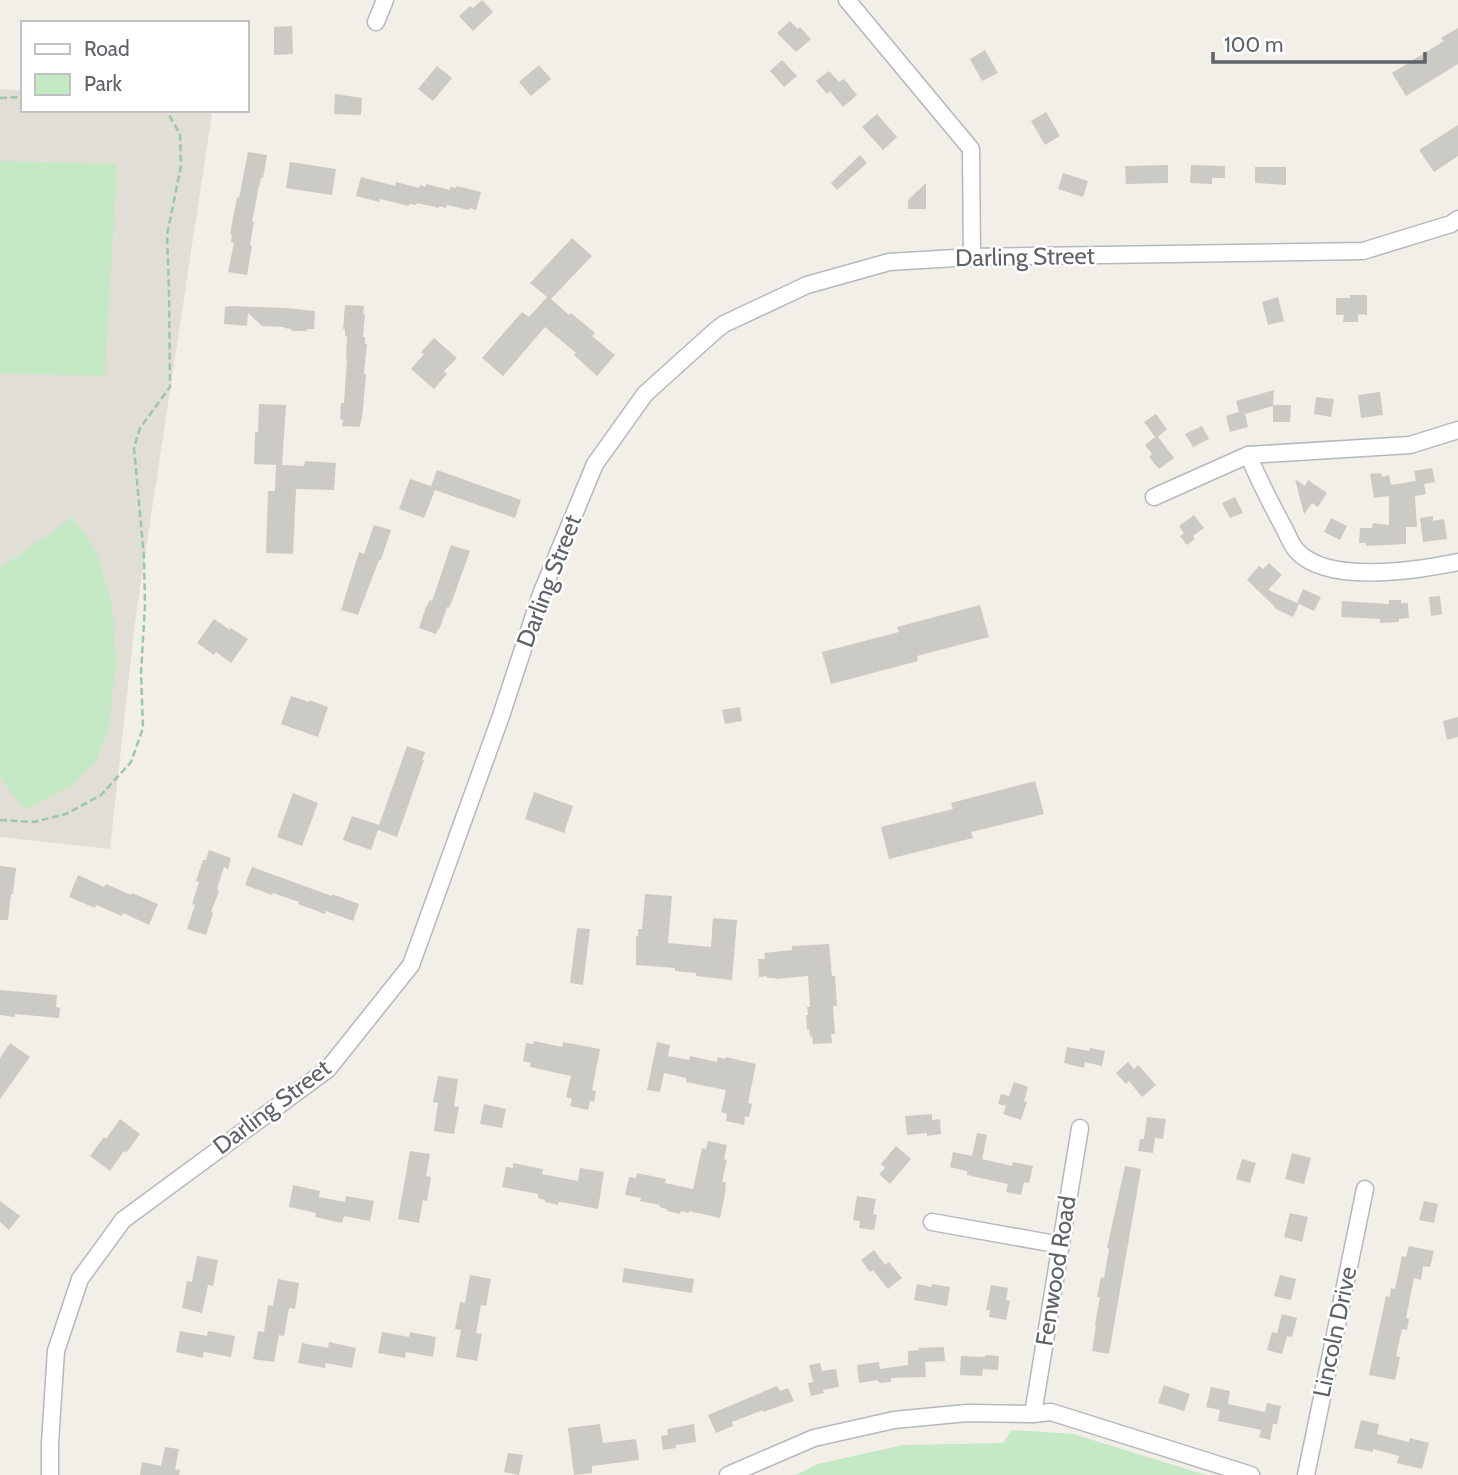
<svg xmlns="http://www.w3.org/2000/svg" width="1458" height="1475" font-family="Cabin,sans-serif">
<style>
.education{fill:#e1ded6}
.green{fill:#c5e8c5}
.building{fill:#cccac5}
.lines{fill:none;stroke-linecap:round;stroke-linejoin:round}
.minor-casing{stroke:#b5b8bc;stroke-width:19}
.path{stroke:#9cc7a9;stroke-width:2.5;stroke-dasharray:7 3.5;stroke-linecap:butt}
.minor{stroke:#fff;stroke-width:16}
.labels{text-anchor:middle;stroke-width:5;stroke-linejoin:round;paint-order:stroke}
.street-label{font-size:24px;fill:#5f6368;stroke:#fff}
</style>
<rect width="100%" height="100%" fill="#f1efe8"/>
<polygon class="education" points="0,89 23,91 23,110 191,110 212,113 135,622 110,849 0,837"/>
<g class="green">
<polygon points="0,161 117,164 105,376 0,373"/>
<polygon points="73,517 96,551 112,603 116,661 109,727 97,760 72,785 25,810 0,778 0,568"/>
<polygon points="1012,1430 1073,1434 1206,1475 796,1475 818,1464 903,1445 1003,1443"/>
</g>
<g class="building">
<polygon points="482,0 493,12 473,31 459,16 470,6 473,8"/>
<polygon points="790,21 798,29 800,27 811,39 796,52 777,33"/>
<polygon points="292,26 293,54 274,55 274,27"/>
<polygon points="1458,28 1458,64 1406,96 1392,73 1444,41 1441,38"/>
<polygon points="985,50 998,73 982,81 970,59"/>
<polygon points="782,60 797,76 784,87 770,71"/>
<polygon points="539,65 551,79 531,96 519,82"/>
<polygon points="437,66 452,78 433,101 418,89"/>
<polygon points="829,71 839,82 844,79 857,95 843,107 830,91 827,94 816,81"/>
<polygon points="335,94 362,98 361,115 334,114"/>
<polygon points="1046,112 1060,136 1045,145 1031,121"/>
<polygon points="877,114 897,137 883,150 862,127"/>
<polygon points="1458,125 1458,156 1434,172 1419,150"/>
<polygon points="248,152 267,155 263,178 261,178 260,185 259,185 252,222 254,222 250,244 252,246 247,275 228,272 234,243 231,242 232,235 230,234 237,197 239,198"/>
<polygon points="860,155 867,163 837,190 831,183"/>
<polygon points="290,162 336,169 332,195 286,188"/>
<polygon points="1168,165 1168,183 1126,184 1125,166"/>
<polygon points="1191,165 1225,166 1225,178 1212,178 1212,184 1190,183"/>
<polygon points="1255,167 1286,167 1286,185 1255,183"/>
<polygon points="1063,173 1088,181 1083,197 1058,189"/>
<polygon points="361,177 395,186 396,182 419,188 420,185 426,187 426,184 450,190 450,187 456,188 457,186 481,192 476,210 470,208 469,210 447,205 446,208 439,206 439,208 417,203 416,205 409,204 409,206 380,199 379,202 356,196"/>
<polygon points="926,183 926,209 908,209 908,200"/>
<polygon points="572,238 592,256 551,299 569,315 571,313 595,333 592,336 615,355 597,376 574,355 576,353 545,327 503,376 482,358 522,312 529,317 547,297 530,283"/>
<polygon points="1350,295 1367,295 1367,315 1358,314 1358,322 1343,322 1344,315 1336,315 1336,298 1350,298"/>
<polygon points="1278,297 1284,321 1268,325 1262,302"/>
<polygon points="345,305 364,306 363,314 365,314 363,337 365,337 365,344 367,344 364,374 366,375 362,419 361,420 360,427 342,426 343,420 340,419 341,403 344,403 347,360 346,358 347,336 345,336 345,329 343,329"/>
<polygon points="231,306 286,308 315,311 314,329 307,329 307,331 292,331 291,329 284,328 284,327 262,326 248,313 247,326 224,324 225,307"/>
<polygon points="434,338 457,358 444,371 447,374 434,389 411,369 424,354 421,352"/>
<polygon points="1274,390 1273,406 1245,414 1248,427 1230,432 1226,416 1239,412 1236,401"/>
<polygon points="1380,392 1383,415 1361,418 1358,395"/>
<polygon points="1316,397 1334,399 1331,417 1314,414"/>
<polygon points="259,404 286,405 282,465 304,466 305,461 336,463 334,490 296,489 293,554 266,553 268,491 275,491 276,465 254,464 255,432 258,432"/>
<polygon points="1273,405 1291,405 1290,422 1273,422"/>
<polygon points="1156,414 1167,429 1158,437 1174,458 1159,469 1149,457 1152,454 1145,445 1155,437 1144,422"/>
<polygon points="1202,426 1209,439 1193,447 1185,434"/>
<polygon points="1432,468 1435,482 1424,484 1426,494 1415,496 1417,527 1406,527 1406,544 1366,546 1366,543 1359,543 1360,528 1372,528 1373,523 1389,525 1389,496 1374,498 1370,474 1381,473 1382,477 1389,475 1391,485 1416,481 1414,471"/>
<polygon points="437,470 521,500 515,518 435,490 424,518 399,509 410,479 431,486"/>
<polygon points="1295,479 1305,486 1308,480 1327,493 1318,507 1312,503 1304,514"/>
<polygon points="1235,497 1243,513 1230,518 1222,503"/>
<polygon points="1194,515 1204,528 1193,536 1195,539 1187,545 1180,536 1184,533 1179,526"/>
<polygon points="1433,516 1433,521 1444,519 1447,539 1423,542 1420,518"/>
<polygon points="1331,518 1347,526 1340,540 1324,532"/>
<polygon points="374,525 391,530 381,560 379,560 358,615 341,610 359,552 364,554"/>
<polygon points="451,545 470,551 452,601 449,608 447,607 440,628 438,629 436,634 419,628 426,607 430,600 432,601"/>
<polygon points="1269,563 1282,575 1268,590 1297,603 1303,589 1321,597 1314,611 1299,604 1293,617 1274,608 1275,607 1247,580 1259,566 1263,569"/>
<polygon points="1440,596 1442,614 1431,616 1429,597"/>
<polygon points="1389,600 1401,600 1401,603 1408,603 1409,618 1399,619 1399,622 1380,623 1380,619 1341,617 1342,601 1389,604"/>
<polygon points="980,605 989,637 917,656 918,661 831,684 822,652 899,632 897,627"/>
<polygon points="214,619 230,630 231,628 248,639 231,663 216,652 214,655 197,643"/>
<polygon points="291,696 309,702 309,700 328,707 318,737 281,724"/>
<polygon points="740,707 742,721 725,724 722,710"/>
<polygon points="1458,717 1458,737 1447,740 1443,721"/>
<polygon points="407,746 425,752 422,760 424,760 397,837 378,830 371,850 343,840 352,816 379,825"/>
<polygon points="1035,781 1044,814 971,832 973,838 889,859 881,827 953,809 951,803"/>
<polygon points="534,792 573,806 564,833 525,819"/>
<polygon points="293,793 318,803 302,846 277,837"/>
<polygon points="209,850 231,858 228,869 224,867 217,889 219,891 211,912 213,913 206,935 187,929 195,905 192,904 199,882 196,881 203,860 206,860"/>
<polygon points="0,866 16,868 13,894 11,894 8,920 0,920"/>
<polygon points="252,867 332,896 332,894 359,904 353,921 326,911 325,914 298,904 299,902 273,893 272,895 245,885"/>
<polygon points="78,875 104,887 106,884 131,895 132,893 158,904 149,925 123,913 122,916 96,905 95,908 69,897"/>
<polygon points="645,894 672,896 668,943 711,947 713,918 737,920 732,980 696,976 696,973 675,971 675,968 636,965 636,936 638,936 638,929 642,929"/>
<polygon points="577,928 590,929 583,985 570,983"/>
<polygon points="829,944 832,976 835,976 837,1006 833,1006 835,1034 831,1034 832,1043 813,1044 812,1036 810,1037 809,1029 807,1030 806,1015 808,1015 807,1007 810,1007 808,976 775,979 775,978 767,978 767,976 759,977 758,959 765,959 764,953 792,950 792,946"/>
<polygon points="0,990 57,995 56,1007 60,1008 59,1018 15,1014 15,1017 0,1015"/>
<polygon points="534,1041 562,1047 563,1042 600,1049 592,1090 596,1091 594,1102 590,1101 588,1110 570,1106 572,1099 566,1097 571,1076 530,1067 531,1063 523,1061 526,1043 533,1044"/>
<polygon points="657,1042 670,1045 668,1056 689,1060 690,1056 717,1062 718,1057 725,1059 726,1057 756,1064 748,1103 752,1104 749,1117 745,1116 744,1125 726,1121 727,1114 721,1112 726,1090 686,1082 686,1078 664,1073 660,1092 647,1090"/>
<polygon points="10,1043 30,1057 0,1099 0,1058"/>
<polygon points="1067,1047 1089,1051 1090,1048 1105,1051 1102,1066 1085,1062 1084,1068 1064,1063"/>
<polygon points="1128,1062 1134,1069 1138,1065 1156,1085 1142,1097 1129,1081 1126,1084 1116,1073"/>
<polygon points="438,1076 458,1079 454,1106 459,1107 454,1134 434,1131 438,1103 433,1102"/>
<polygon points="1014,1082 1028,1087 1024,1101 1027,1102 1021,1120 1003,1114 1006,1106 998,1104 1001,1094 1009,1096"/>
<polygon points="484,1104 506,1109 502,1128 480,1124"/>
<polygon points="932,1114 932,1120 940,1119 941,1134 927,1136 927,1133 907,1135 905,1116"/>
<polygon points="1147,1117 1166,1119 1163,1139 1155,1138 1153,1153 1138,1151 1140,1139 1144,1139"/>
<polygon points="120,1119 140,1134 126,1153 124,1151 110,1171 90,1156 104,1137 106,1139"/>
<polygon points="977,1133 987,1135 982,1159 1012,1166 1013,1162 1033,1166 1029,1183 1024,1182 1021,1195 1006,1192 1008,1184 967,1175 967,1171 950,1167 953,1152 972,1156"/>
<polygon points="708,1141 727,1145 724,1159 727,1160 722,1182 726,1182 725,1189 726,1189 720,1218 689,1211 689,1213 681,1211 680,1214 667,1211 667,1209 659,1207 660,1205 640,1201 641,1198 625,1195 629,1177 636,1178 637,1173 666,1179 665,1183 693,1189 702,1148 706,1149"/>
<polygon points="896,1146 911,1159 890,1184 879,1174 885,1168 881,1164"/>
<polygon points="410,1151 430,1154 426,1176 431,1177 427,1201 423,1200 419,1223 398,1219"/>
<polygon points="1292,1153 1311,1158 1304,1184 1285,1179"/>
<polygon points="1242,1159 1256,1163 1250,1183 1236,1179"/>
<polygon points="513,1163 543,1169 542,1174 578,1181 580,1168 604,1172 598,1209 567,1203 558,1202 558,1205 545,1202 545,1200 538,1198 538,1194 502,1187 506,1167 513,1168"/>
<polygon points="1125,1166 1141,1169 1109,1354 1092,1351 1096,1325 1095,1325 1100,1297 1097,1297 1101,1277 1104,1278 1109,1249 1107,1248"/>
<polygon points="293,1185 320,1191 319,1197 345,1202 346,1196 374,1201 370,1221 344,1216 342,1223 315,1217 316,1213 289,1207"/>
<polygon points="857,1196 876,1199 873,1214 877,1215 874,1230 859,1228 860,1221 853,1220"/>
<polygon points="0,1201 20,1216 9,1230 0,1222"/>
<polygon points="1424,1201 1438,1204 1434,1223 1419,1220"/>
<polygon points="1290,1213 1308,1217 1302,1242 1284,1237"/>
<polygon points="1409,1246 1434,1251 1430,1267 1423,1266 1421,1280 1414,1278 1406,1318 1409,1319 1407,1330 1402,1329 1396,1356 1400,1357 1395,1380 1369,1375 1386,1296 1390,1297 1391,1288 1395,1289 1402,1256 1406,1257"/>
<polygon points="874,1250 885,1265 889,1262 902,1278 888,1289 873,1270 870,1272 861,1260"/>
<polygon points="197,1256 218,1260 213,1286 208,1285 202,1313 182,1308 187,1281 192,1282"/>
<polygon points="624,1268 694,1279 692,1293 622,1282"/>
<polygon points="470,1275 491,1279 486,1306 481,1305 476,1333 482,1334 477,1361 456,1357 461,1330 455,1329 460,1302 465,1303"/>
<polygon points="1280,1275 1296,1279 1291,1300 1274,1296"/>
<polygon points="278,1279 299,1283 295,1309 289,1308 284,1336 279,1335 274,1362 253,1359 258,1331 264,1332 268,1305 273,1306"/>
<polygon points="917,1284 931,1287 932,1284 950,1287 947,1306 914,1300"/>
<polygon points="991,1285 1008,1288 1006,1300 1010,1301 1006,1320 989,1317 990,1310 986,1310"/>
<polygon points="1282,1314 1297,1318 1292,1337 1287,1336 1282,1354 1267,1350 1272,1332 1277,1333"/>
<polygon points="180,1331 207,1336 208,1331 235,1336 231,1357 204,1352 203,1358 176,1352"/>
<polygon points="382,1332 409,1337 410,1332 436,1337 433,1357 406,1352 405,1358 378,1353"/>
<polygon points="329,1342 356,1348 352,1368 326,1363 325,1368 298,1363 302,1343 328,1348"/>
<polygon points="944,1347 945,1361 925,1362 926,1377 891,1378 891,1382 880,1383 877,1380 859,1383 857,1365 879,1362 880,1369 908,1365 908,1351 919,1350 919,1348"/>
<polygon points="986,1355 999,1356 998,1370 983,1369 982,1376 960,1375 961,1356 984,1357"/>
<polygon points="820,1363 822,1371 836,1369 839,1387 823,1390 824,1393 811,1396 808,1383 813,1382 809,1365"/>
<polygon points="1164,1385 1190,1394 1184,1411 1158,1403"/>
<polygon points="777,1386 780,1391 788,1388 794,1401 763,1412 763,1410 732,1422 733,1426 716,1433 708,1415"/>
<polygon points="1211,1387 1230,1391 1228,1404 1265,1412 1267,1403 1281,1406 1277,1424 1273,1424 1270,1440 1259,1437 1261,1430 1218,1421 1220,1410 1206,1407"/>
<polygon points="1361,1420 1379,1424 1377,1434 1409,1442 1410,1438 1429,1443 1422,1469 1397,1463 1399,1456 1373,1449 1373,1452 1354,1448"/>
<polygon points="600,1424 603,1443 636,1439 639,1460 592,1466 592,1473 574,1475 568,1428"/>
<polygon points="694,1424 696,1442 676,1445 676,1448 663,1450 661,1436 668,1435 667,1429"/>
<polygon points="165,1447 179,1449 175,1469 180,1470 179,1475 140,1475 142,1462 161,1466"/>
<polygon points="508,1453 523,1455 519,1475 504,1472"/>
</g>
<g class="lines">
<defs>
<g id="minor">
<polyline points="847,0 971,149 972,257"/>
<polyline points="376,22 385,0"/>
<path d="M 1248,455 C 1259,480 1271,504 1284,528 C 1288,535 1291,545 1297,551 C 1328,585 1418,570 1458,562"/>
<polyline points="1154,497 1248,455 1410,445 1458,430"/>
<polyline points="932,1222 1061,1245"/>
<polyline points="1033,1414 1080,1128"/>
<polyline points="50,1475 50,1443 56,1351 80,1279 123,1220 328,1069 411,965 501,716 541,594 595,464 645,394 716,330 724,324 807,285 889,262 972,257 1363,251 1451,224 1458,219"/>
<polyline points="728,1475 814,1438 894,1420 967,1413 1033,1414 1051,1412 1251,1475"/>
<polyline points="1306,1475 1365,1189"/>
</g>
</defs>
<use href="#minor" class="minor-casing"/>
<g class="path">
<polyline points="0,98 23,97"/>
<polyline points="0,820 34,822 66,814 101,795 131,762 143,728 141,673 145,606 144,558 134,448 140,428 170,387 169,289 167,235 181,166 180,134 166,110"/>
</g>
<use href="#minor" class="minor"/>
</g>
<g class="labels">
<g class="street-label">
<text transform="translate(1025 257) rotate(-1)" y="8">Darling Street</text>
<text transform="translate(549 581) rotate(-69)" y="8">Darling Street</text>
<text transform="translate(272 1107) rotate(-37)" y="8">Darling Street</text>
<text transform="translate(1056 1271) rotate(-81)" y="8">Fenwood Road</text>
<text transform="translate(1335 1332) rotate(-78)" y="8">Lincoln Drive</text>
</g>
</g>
<rect x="21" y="21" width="228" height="91" fill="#ffffff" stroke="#bfc1c3" stroke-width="2"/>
<rect x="35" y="44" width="35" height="10" fill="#ffffff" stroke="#bfc1c3" stroke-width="2"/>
<text x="84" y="56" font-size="21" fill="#5f6368">Road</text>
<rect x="35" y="74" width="35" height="21" fill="#c5e8c5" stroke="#bfc1c3" stroke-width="2"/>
<text x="84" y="91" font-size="21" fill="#5f6368">Park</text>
<path d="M1213 52v10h212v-10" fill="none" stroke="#5f6368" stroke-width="3.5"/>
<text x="1224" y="52" font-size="21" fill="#5f6368" stroke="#ffffff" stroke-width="5" paint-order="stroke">100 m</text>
</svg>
